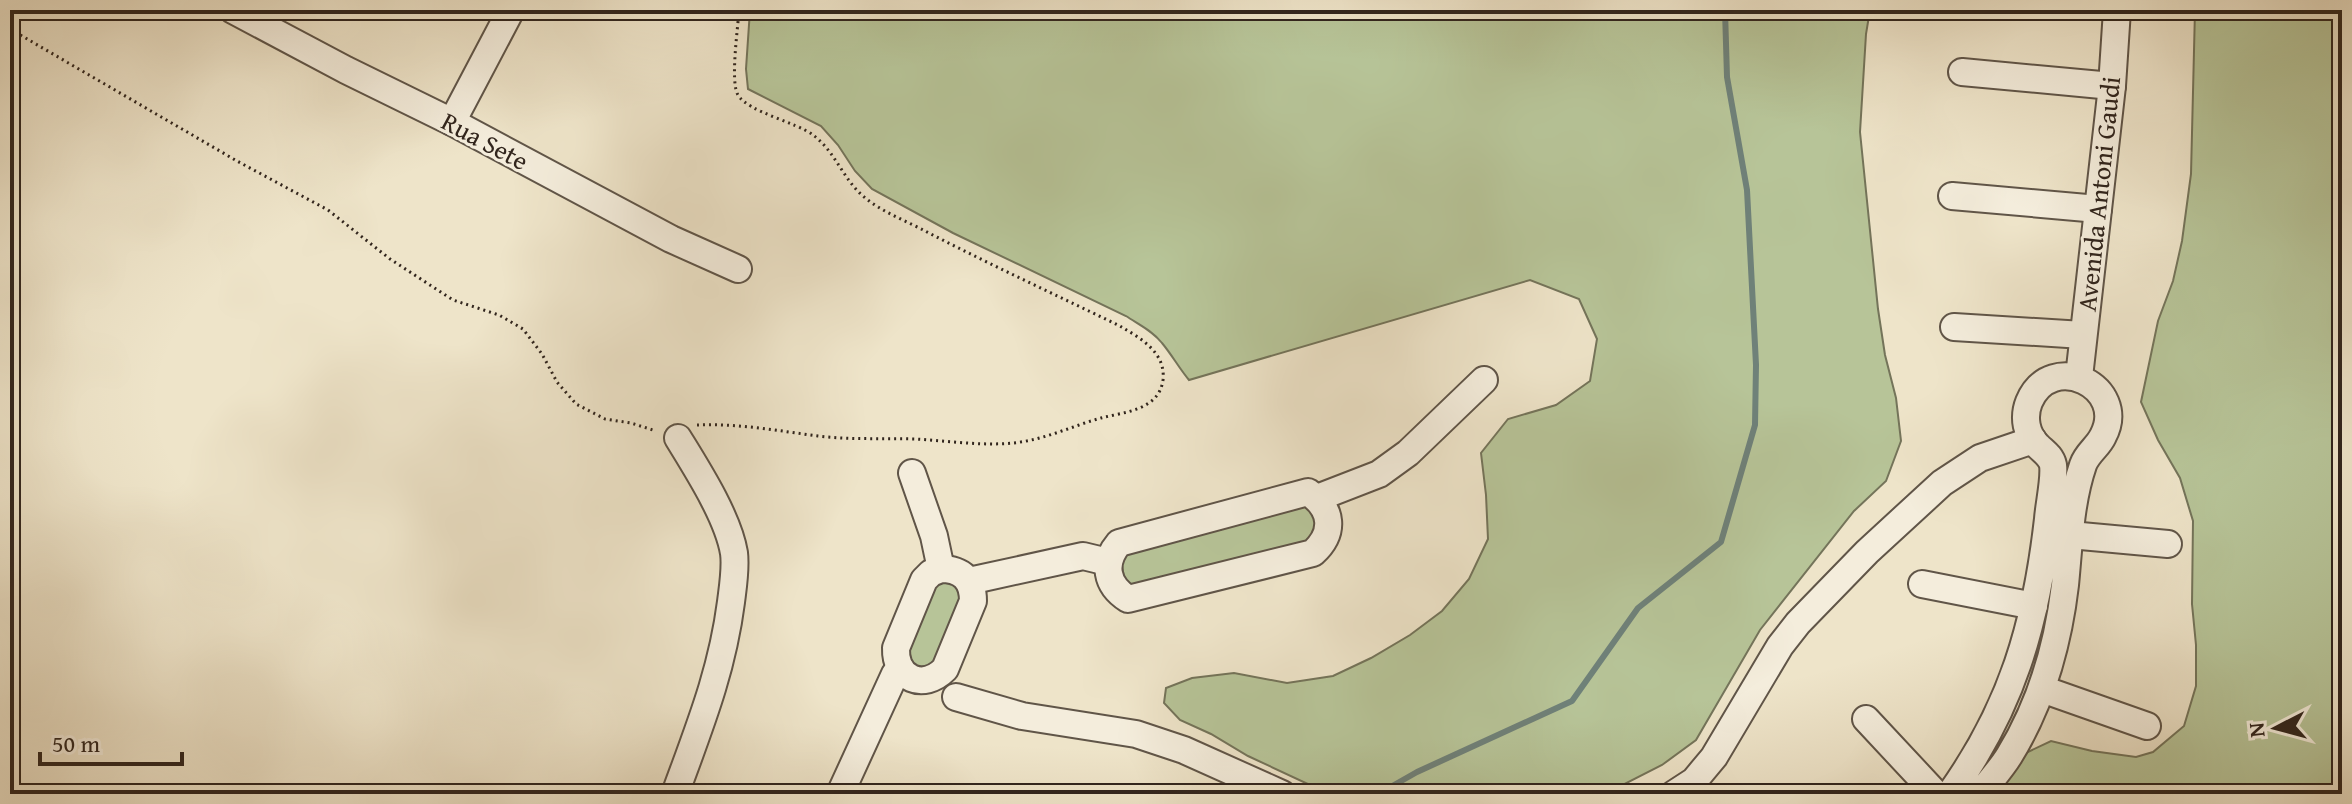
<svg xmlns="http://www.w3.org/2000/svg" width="2352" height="804" font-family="'Gentium Book Plus',serif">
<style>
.green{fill:#b7c498;stroke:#74745a;stroke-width:2}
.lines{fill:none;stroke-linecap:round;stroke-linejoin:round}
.stream{stroke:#6f8179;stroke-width:6}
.minor-casing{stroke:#605548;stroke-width:30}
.path{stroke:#31251d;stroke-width:3;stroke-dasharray:2 4;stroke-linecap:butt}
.minor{stroke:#f4eddc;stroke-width:26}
.labels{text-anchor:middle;stroke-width:6;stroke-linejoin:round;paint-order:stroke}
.street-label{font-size:26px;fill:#31251d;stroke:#f4eddc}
</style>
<rect width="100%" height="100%" fill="#eee4c9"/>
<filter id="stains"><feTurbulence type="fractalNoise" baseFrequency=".0025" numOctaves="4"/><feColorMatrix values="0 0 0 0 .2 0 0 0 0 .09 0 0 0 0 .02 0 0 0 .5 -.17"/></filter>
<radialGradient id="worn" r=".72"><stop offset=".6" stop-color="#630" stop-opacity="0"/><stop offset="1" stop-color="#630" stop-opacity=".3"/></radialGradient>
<g class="green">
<path d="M 750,10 L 1870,10 L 1866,34 L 1860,132 L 1878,309 L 1885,355 L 1896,398 L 1901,441 L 1886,481 L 1854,511 L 1760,630 L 1696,740 L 1662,765 L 1605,794 L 1334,794 L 1325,792 L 1248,756 L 1211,734 L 1180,720 L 1164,703 L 1166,688 L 1192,678 L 1234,673 L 1287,683 L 1333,676 L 1371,658 L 1410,635 L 1442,611 L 1469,579 L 1488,539 L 1486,495 L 1481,453 L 1508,419 L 1556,405 L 1590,381 L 1597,339 L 1579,299 L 1530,280 L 1189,380 C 1179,368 1172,355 1162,343 C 1153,331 1138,324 1126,316 L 953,233 L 872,189 L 855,171 L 838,145 L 821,126 L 748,89 L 746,69 Z"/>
<polygon points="2195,10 2342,10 2342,794 1995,794 2013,759 2051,741 2092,751 2136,757 2153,752 2184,726 2196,686 2196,645 2192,604 2193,521 2180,478 2158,440 2141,402 2158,321 2173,281 2182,241 2191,174"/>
<polygon points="1311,503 1319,536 1316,540 1131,587 1125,584 1120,553"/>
<polygon points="943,580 959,587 962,599 936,663 919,669 910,662 907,650 933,586"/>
<polygon points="1105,785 1140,787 1158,794 1090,794"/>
</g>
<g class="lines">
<polyline class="stream" points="1380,793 1417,772 1572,701 1638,608 1721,542 1755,425 1756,365 1747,190 1727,77 1725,10"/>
<defs>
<g id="minor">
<polyline points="233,10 346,70 452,122 671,239 738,269"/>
<polyline points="1962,72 2112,86"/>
<polyline points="452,122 511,10"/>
<polyline points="1952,196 2098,209"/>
<polyline points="1954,327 2083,335"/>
<polyline points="2079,377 2112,86 2117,10"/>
<polyline points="912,473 934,536 941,569"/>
<path d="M 1308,492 C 1333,509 1335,533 1313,553 L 1128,599 C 1106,585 1102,563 1119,543 Z"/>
<polyline points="1317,498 1379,474 1408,453 1484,380"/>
<polyline points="2070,535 2168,544"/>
<path d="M 941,569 C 962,569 973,580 973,601 L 945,669 C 923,691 895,679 896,648 L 924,580 L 931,573 Z"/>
<polyline points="969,581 1083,556 1108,562"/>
<polyline points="1922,584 2034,606"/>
<polyline points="2042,689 2147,726"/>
<polyline points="956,697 1022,716 1136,734 1184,750 1282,794"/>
<polyline points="1866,719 1936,794"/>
<path d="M 675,794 C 699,728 722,672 731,602 C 733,586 736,568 734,553 C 728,517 697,469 678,438"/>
<polyline points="840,794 895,674 900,668"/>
<polyline points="1674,794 1694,781 1714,757 1780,646 1798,623 1867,552 1942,483 1980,458 2033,440"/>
<path d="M 1950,794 C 2012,707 2036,625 2048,519 C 2049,504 2055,479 2053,465 C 2051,456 2044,452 2038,446 C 2026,435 2023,417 2029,402 C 2051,349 2129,387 2103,436 C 2098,447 2087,453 2083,465 C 2070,503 2069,545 2065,585 C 2058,645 2041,704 2009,756 C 2001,769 1989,782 1980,794"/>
</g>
</defs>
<use href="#minor" class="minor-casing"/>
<g class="path">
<polyline points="10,29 237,161 328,210 390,259 453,300 499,315 523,329 542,354 557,382 576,404 605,419 631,423 656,431"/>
<path d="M 697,425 C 737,423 779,431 818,436 C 851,440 883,438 916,439 C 948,441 981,446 1013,443 C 1044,440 1072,426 1101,418 C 1125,412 1159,410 1163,380 C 1166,352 1140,338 1120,326 C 1056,295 991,265 927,232 C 907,221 881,212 863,196 C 843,179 835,151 813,135 C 796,122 748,112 738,95 C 730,82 738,28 739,10"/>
</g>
<use href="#minor" class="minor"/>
</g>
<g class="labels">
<g class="street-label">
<text transform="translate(485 141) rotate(28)" y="9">Rua Sete</text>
<text transform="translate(2099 194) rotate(-84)" y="9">Avenida Antoni Gaudi</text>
</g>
</g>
<rect width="2352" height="804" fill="none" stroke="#eee4c9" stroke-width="40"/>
<rect x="12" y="12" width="2328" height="780" fill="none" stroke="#31251d" stroke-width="4"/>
<rect x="20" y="20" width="2312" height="764" fill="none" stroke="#31251d" stroke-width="2"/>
<g transform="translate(2276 728) rotate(264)" stroke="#f4eddc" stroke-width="6" paint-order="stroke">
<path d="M0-6L14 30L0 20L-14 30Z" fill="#31251d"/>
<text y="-12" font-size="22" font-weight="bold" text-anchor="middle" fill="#31251d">N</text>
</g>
<path d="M40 752v12h142v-12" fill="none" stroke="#31251d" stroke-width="4"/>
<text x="52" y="752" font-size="24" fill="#31251d" stroke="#f4eddc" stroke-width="6" paint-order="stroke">50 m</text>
<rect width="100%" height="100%" filter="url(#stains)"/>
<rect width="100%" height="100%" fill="url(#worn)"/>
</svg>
